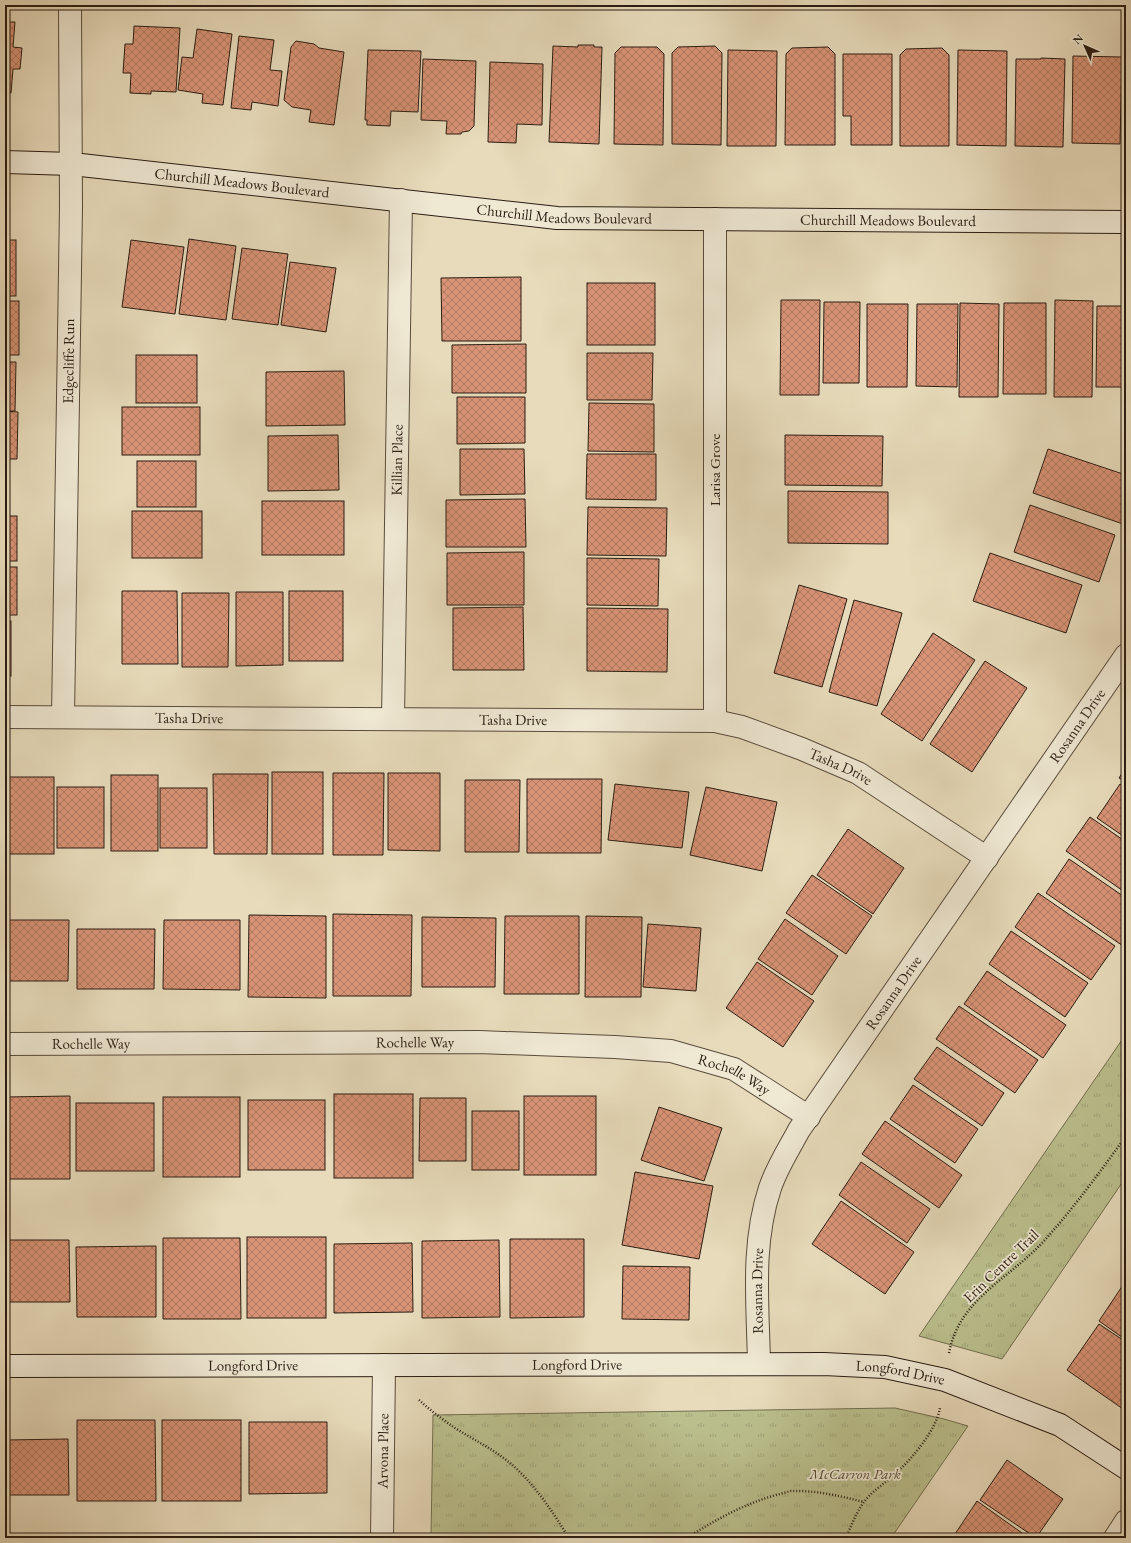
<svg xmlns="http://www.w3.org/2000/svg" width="1131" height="1543" font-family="'EB Garamond',serif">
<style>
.park{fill:url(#park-tufts);stroke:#726e50}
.building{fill:url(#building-cross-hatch);stroke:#2a1d12}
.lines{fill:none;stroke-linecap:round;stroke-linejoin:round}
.street-casing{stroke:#594c3c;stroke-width:24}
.secondary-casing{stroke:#2a1d12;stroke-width:24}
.path{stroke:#2a1d12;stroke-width:2.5;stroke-dasharray:1 2;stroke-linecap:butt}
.street{stroke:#efe8d3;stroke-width:22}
.secondary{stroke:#efe8d3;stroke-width:22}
.labels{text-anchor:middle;stroke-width:3.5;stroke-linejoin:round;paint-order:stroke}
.street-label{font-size:15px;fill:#2a1d12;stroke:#efe8d3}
.park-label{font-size:15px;font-style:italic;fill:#554e37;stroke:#efe8d3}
</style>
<defs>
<pattern id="park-tufts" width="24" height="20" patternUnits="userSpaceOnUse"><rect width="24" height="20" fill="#babf8d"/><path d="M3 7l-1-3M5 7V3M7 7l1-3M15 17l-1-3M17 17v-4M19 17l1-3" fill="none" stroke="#a0a479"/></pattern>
<pattern id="building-cross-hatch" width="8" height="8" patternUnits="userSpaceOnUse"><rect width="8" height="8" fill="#d99477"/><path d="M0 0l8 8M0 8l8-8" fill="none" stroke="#b07860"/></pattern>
</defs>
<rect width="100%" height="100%" fill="#e7dbbb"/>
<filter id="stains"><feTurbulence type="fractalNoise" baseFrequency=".005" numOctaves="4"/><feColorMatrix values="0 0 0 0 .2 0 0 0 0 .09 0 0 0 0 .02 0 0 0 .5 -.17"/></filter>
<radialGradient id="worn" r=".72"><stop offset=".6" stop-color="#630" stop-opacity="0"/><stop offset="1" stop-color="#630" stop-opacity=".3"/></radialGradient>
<g class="park">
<polygon points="1126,1034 1126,1177 1002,1359 919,1336"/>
<polygon points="895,1408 944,1419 968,1426 891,1538 431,1538 433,1415"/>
</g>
<g class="building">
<polygon points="5,22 15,22 13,47 22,48 20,69 13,69 11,93 5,92"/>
<polygon points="134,26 180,28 176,92 151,91 151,94 130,93 131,73 123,73 125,44 133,44"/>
<polygon points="197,29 232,34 223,105 202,103 203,94 178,90 182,57 193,58"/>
<polygon points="239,36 274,40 270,70 282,71 278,106 252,102 251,110 231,108"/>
<polygon points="296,41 314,44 319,48 344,52 334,125 309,122 311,110 292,107 284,100 291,47"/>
<polygon points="578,45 594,45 594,47 602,47 599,144 549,142 553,46 578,47"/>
<polygon points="715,46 722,53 721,145 672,144 672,53 678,47"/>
<polygon points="621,47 657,47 664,54 663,145 614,144 615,53"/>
<polygon points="828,47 835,54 835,145 785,145 786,54 792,48"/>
<polygon points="942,48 949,55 949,146 900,146 900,55 906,49"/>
<polygon points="368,50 421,51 418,112 391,111 390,126 367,125 367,120 365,120"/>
<polygon points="728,50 777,51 776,146 727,146"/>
<polygon points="958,50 1007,51 1006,146 957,145"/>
<polygon points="843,54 892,54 892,145 851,145 851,116 843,116"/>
<polygon points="1073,56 1122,57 1120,144 1072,143"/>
<polygon points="1041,58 1065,59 1063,147 1015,146 1016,59 1041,59"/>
<polygon points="423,59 476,61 474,126 469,131 462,132 461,134 446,134 447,121 421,120"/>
<polygon points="490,62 543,64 542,125 517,124 516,143 488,142"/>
<polygon points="189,239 236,246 226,320 179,314"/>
<rect x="5" y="240" width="11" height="56"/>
<polygon points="131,240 184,247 175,314 122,307"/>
<polygon points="242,248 288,254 278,325 232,319"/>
<polygon points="290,262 336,268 326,332 281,325"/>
<polygon points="521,277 521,341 442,341 441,278"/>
<rect x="587" y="283" width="68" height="62"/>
<polygon points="781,300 820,300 819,395 780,395"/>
<polygon points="1055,300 1093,301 1092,397 1054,397"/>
<rect x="5" y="301" width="14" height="54"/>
<polygon points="824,302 860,302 859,383 823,383"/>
<polygon points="960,303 999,304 998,397 959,397"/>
<polygon points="1004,303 1046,303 1046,394 1003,394"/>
<polygon points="867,304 908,304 907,387 867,387"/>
<polygon points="917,304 958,304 957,387 916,386"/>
<polygon points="1097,306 1126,306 1126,387 1096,387"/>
<polygon points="526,344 526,393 452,393 452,345"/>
<polygon points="587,353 653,353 652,400 587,400"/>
<rect x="136" y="355" width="61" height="48"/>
<polygon points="5,362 16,362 15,411 5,411"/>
<polygon points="344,371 345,425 266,426 266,372"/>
<polygon points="457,397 525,397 525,443 457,444"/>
<polygon points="589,403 654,404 654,452 588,451"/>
<rect x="122" y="407" width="78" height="48"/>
<polygon points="5,411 18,412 17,459 5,459"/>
<polygon points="338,435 339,490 268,491 268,436"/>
<polygon points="785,435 883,436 882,486 785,485"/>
<polygon points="460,449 524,449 525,494 460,495"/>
<polygon points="1048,449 1126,475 1126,525 1033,493"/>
<polygon points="587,454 656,454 656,500 586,499"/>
<rect x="137" y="461" width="59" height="46"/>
<polygon points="788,491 888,492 888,544 788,543"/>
<polygon points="525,499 526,547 446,547 446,500"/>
<rect x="262" y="501" width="82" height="54"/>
<polygon points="1030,505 1115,535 1099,582 1014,552"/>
<polygon points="588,507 667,508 666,556 587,555"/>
<rect x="132" y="511" width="70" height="47"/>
<rect x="5" y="516" width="12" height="45"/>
<polygon points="524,552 524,605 447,605 447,553"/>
<polygon points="990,553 1082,585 1066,633 973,601"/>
<polygon points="587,558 659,559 658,606 587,605"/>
<rect x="5" y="567" width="12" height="48"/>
<polygon points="799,585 847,599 822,687 774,673"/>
<polygon points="122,591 177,591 178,664 122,664"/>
<rect x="289" y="591" width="54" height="70"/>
<polygon points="236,592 283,592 283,665 236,666"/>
<polygon points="182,593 229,593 228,667 182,667"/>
<polygon points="854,600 902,613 877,706 829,692"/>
<polygon points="523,607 524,670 453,670 453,608"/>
<polygon points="587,608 668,609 667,672 587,671"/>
<rect x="5" y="621" width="6" height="55"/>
<polygon points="933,633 975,660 922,741 881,714"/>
<polygon points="985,661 1027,688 972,772 930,744"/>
<polygon points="1126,767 1126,782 1119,778"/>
<rect x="272" y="772" width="51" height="82"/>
<polygon points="333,773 384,773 383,855 333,855"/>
<polygon points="388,773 440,773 440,851 388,850"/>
<polygon points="213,774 268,774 267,854 214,854"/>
<rect x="111" y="775" width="47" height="76"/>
<rect x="7" y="777" width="47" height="77"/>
<polygon points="527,779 602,779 601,853 527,853"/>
<polygon points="465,780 520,780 519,852 465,852"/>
<polygon points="615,784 689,792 682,848 608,840"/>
<polygon points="1120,784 1126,788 1126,838 1097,818"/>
<rect x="57" y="787" width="47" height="61"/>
<polygon points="706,787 777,802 762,871 690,855"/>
<rect x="160" y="788" width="47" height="60"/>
<polygon points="1090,817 1126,842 1126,893 1066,851"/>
<polygon points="848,829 904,868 873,914 817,875"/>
<polygon points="1069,859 1126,898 1126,948 1046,893"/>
<polygon points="812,875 872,916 846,954 786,913"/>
<polygon points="1038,893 1115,946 1091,980 1015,927"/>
<polygon points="333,914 412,915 411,996 333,996"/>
<polygon points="249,915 326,916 326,998 248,997"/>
<polygon points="505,916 579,916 579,994 504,994"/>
<polygon points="586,916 642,917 641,997 585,997"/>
<polygon points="422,917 496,918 495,987 422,987"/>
<polygon points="785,919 838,956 812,995 758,959"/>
<polygon points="5,920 69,920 68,981 5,981"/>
<polygon points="164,920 240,920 240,990 163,989"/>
<polygon points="648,924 701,928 696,991 643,987"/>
<polygon points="77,929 155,929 154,989 77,989"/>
<polygon points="1011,931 1088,983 1065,1017 989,964"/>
<polygon points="757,962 814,1001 783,1047 726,1008"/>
<polygon points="987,971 1066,1025 1043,1058 964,1004"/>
<polygon points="959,1006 1038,1060 1015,1093 936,1039"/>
<polygon points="937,1047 1004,1093 982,1126 914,1079"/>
<polygon points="913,1085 978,1129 955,1163 890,1119"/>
<rect x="334" y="1094" width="79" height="84"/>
<polygon points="70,1096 70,1179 5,1179 5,1097"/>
<rect x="524" y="1096" width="72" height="79"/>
<rect x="163" y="1097" width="77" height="80"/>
<polygon points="420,1098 466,1098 466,1161 419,1161"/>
<rect x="248" y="1100" width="77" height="70"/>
<rect x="76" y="1103" width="78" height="68"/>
<polygon points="659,1107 722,1128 704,1181 641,1160"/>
<rect x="472" y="1111" width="47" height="59"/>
<polygon points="885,1121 962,1175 939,1208 862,1154"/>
<polygon points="861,1162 930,1209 907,1243 839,1195"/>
<polygon points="635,1172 713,1186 699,1259 622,1245"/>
<polygon points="841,1201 914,1252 885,1294 812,1244"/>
<rect x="247" y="1237" width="79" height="81"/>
<polygon points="163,1238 240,1238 241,1319 163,1319"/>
<polygon points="510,1239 584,1239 584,1317 510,1318"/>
<polygon points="5,1240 69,1240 70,1302 5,1302"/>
<polygon points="499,1240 500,1317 422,1318 422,1241"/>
<polygon points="412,1243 413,1312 334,1313 334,1244"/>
<polygon points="156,1246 156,1317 77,1317 76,1247"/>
<polygon points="623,1266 690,1267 689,1320 622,1319"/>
<polygon points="1125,1282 1126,1283 1126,1340 1099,1321"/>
<polygon points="1099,1324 1126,1342 1126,1406 1123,1409 1067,1370"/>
<polygon points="77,1420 155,1420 156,1501 77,1501"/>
<rect x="162" y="1420" width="79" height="81"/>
<polygon points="249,1422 327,1422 327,1493 249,1494"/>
<polygon points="68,1439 69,1495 5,1495 5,1440"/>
<polygon points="1007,1460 1063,1499 1036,1538 980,1500"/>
<polygon points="977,1501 1029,1538 954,1538 953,1537"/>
</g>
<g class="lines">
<defs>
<g id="street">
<path id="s1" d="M 5,717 L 715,721 L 742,727 L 802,749 L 858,773 L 987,858"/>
<path id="s2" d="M 63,717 L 71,207 L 70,5"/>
<path id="s3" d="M 393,719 L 401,200"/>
<polyline points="715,721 715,219"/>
<path id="s4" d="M 5,1044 L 479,1042 L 615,1047 L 671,1051 L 734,1069 L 809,1117"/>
<path id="s5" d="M 759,1364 C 758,1305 751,1245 770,1188 C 777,1167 789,1149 799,1130 L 1126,655"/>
<path id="s6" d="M 382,1538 L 384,1365"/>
<polyline points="1115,1538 1126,1521"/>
</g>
<g id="secondary">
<path id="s7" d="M 5,162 L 72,164 L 557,218 L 1126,222"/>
<path id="s8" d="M 5,1366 L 824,1364 L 885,1367 L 945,1380 L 1060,1425 L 1126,1468"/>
</g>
</defs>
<use href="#street" class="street-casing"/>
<use href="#secondary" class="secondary-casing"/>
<g class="path">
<path d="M 949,1353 C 959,1299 1009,1279 1043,1242 C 1073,1209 1100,1172 1126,1136"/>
<path d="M 419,1400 C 430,1410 443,1420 455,1428 C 474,1440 493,1449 510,1463 C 534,1483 552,1511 569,1538"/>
<path d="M 687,1538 C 715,1520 744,1504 776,1495 C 781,1494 786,1492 791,1491 C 815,1490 840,1496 864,1502"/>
<path d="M 846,1538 C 851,1526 856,1513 864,1502 C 871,1492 884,1484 894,1475 C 911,1460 936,1431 940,1408"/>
</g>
<use href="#street" class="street"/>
<use href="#secondary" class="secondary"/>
</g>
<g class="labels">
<g class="street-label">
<text dy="5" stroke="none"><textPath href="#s7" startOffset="238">Churchill Meadows Boulevard</textPath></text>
<text dy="5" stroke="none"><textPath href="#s7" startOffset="562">Churchill Meadows Boulevard</textPath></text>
<text dy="5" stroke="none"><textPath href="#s7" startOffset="886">Churchill Meadows Boulevard</textPath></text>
<text dy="5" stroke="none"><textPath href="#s2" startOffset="356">Edgecliffe Run</textPath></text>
<text dy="5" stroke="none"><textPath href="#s3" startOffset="259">Killian Place</textPath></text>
<text transform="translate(715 470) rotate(-90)" y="5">Larisa Grove</text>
<text dy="5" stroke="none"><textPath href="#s1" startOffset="184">Tasha Drive</textPath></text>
<text dy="5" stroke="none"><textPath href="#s1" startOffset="508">Tasha Drive</textPath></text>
<text dy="5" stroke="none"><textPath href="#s5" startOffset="733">Rosanna Drive</textPath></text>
<text dy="5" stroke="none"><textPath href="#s1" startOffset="844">Tasha Drive</textPath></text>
<text dy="5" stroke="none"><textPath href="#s5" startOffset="409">Rosanna Drive</textPath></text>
<text dy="5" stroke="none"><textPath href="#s4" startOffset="410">Rochelle Way</textPath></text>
<text dy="5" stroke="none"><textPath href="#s4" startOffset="86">Rochelle Way</textPath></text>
<text dy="5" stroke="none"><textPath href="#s4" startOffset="734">Rochelle Way</textPath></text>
<text transform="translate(1001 1266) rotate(-44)" y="5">Erin Centre Trail</text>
<text dy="5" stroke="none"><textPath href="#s5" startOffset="73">Rosanna Drive</textPath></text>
<text dy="5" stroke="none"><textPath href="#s8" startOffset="572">Longford Drive</textPath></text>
<text dy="5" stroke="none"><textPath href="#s8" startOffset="248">Longford Drive</textPath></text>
<text dy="5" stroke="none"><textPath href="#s8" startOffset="896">Longford Drive</textPath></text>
<text dy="5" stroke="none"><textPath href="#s6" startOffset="87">Arvona Place</textPath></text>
</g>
<g class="park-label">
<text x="855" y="1479">McCarron Park</text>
</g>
</g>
<rect width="1131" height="1543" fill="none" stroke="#e7dbbb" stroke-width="20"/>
<rect x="6" y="6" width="1119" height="1531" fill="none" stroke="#2a1d12" stroke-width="2"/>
<rect x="10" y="10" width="1111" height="1523" fill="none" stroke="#2a1d12"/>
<g transform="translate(1085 46) rotate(315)" stroke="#efe8d3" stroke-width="3" paint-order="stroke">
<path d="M0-3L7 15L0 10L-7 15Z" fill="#2a1d12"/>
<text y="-6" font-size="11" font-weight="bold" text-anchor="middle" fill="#2a1d12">N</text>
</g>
<rect width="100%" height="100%" filter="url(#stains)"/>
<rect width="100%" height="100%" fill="url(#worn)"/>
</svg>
